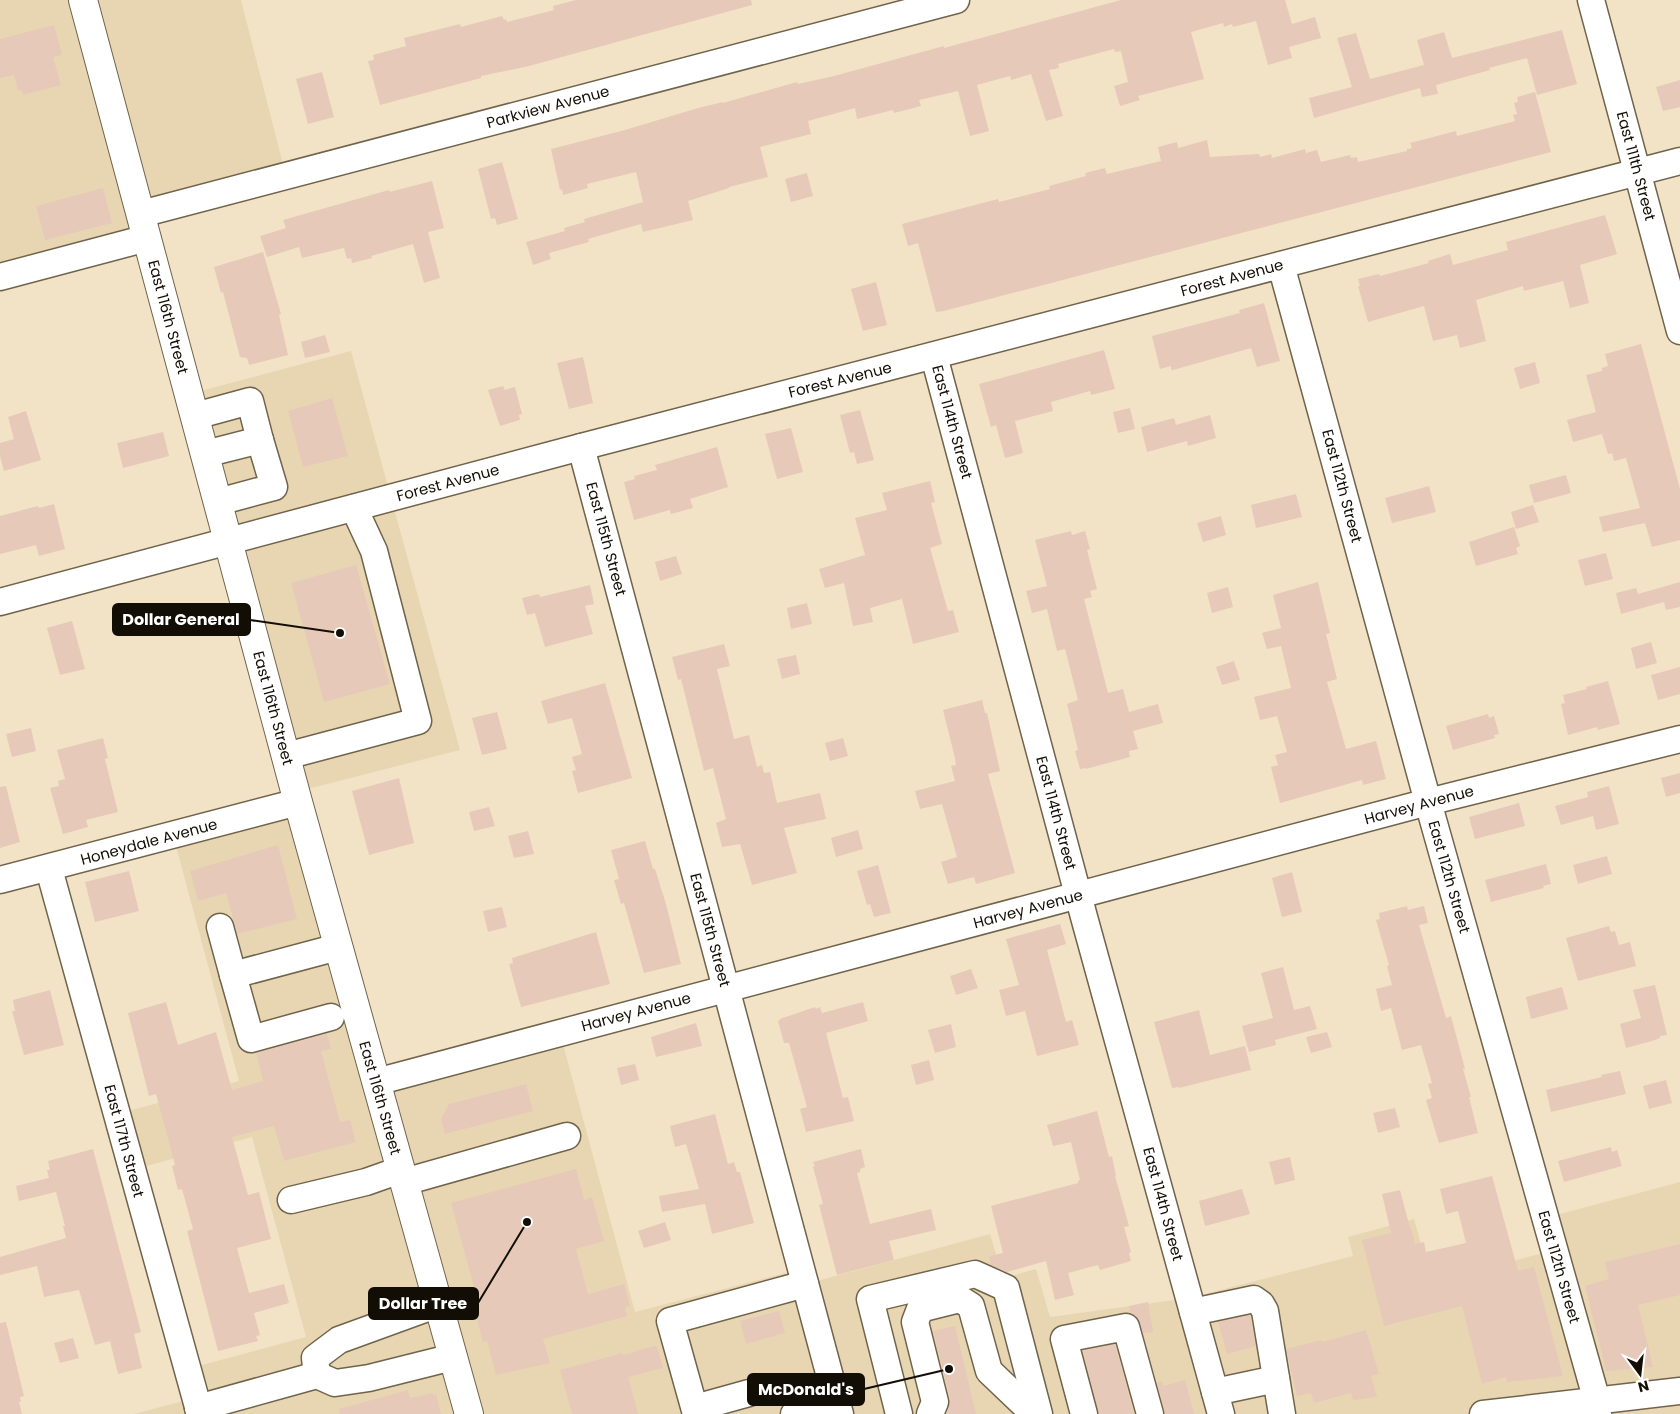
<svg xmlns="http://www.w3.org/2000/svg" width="1680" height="1414" font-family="Poppins,sans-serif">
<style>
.built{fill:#e8d6b3}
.building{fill:#e6c9b8}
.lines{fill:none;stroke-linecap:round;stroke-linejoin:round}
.minor-casing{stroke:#70634b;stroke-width:29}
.major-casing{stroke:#70634b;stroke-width:30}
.minor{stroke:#fff;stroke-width:26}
.major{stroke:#fff;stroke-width:28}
.labels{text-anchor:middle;stroke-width:4.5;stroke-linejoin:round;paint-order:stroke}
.street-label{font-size:15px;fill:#130e05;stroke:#fff}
.leader{fill:none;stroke:#130e05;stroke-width:2}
.callout-dot{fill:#130e05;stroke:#fff;stroke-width:2}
.callout{fill:#130e05;stroke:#130e05;stroke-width:2}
.callout-label{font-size:16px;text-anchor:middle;font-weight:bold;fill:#fff}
</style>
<rect width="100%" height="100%" fill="#f2e3c7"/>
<g class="built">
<polygon points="0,0 241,0 286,176 141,214 147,238 0,264"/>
<polygon points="351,351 460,750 296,792 189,394"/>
<polygon points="298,802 376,1082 560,1033 635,1312 801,1269 806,1284 990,1234 1003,1278 1036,1269 1050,1317 1189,1298 1353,1256 1348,1237 1414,1219 1432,1283 1554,1250 1545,1218 1680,1182 1680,1414 134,1414 195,1398 187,1369 306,1337 252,1137 132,1170 117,1114 239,1081 173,835"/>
</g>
<g class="building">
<polygon points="576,0 751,0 752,5 529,66 481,76 481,78 380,105 368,61 374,60 373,55 406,46 404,38 460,24 461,27 502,16 504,20 506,19 507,22 554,10 553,6"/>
<polygon points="1121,0 1285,0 1292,24 1315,17 1321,38 1289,47 1292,58 1268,65 1256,21 1233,27 1232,24 1224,27 1223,23 1191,32 1204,79 1138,96 1140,100 1120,106 1114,86 1128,82 1121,51 1115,52 1114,49 1058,64 1059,68 1049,70 1063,116 1046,121 1031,74 1011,80 1010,76 977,85 989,131 970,136 958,91 919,100 921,106 894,113 893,110 857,119 855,108 808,121 811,134 760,147 768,177 729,187 729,188 688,201 693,220 643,232 641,224 588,239 589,242 549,253 551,259 533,265 526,242 565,231 564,228 585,222 584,219 643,202 636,172 587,184 588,188 563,195 562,189 560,190 551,149 625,130 698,108 723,102 723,103 797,82 798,84 834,76 944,46 944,48"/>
<polygon points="54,25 62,55 53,57 61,85 23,95 22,90 18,91 14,75 0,78 0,39"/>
<polygon points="1562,30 1577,84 1537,95 1527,58 1489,68 1490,70 1436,85 1438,94 1422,97 1420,88 1314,118 1309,98 1352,87 1337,38 1356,33 1370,79 1424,65 1417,40 1444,32 1452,58"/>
<polygon points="322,72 334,117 308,124 296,79"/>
<polygon points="1680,80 1680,107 1663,111 1656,87"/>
<polygon points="1535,92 1551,152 944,311 936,312 918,243 908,246 902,224 998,199 999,202 1050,189 1049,186 1086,176 1085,173 1105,168 1107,174 1161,161 1158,147 1177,142 1178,148 1207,140 1210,157 1259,154 1260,157 1271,154 1272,158 1305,149 1306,153 1317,150 1321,162 1350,155 1351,158 1357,157 1358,162 1407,151 1407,149 1412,148 1410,143 1456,131 1457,136 1515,121 1513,115 1517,114 1514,103 1518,102 1517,97"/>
<polygon points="502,162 518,219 497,225 495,218 491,219 478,169"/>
<polygon points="807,173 813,196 791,202 785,179"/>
<polygon points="432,181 444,228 428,232 440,278 424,283 413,244 371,256 372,258 352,263 351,258 347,259 344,248 302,258 299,247 267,257 260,236 286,228 283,220 389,190 390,192 393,191"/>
<polygon points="103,188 112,223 45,240 36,206"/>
<polygon points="1605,215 1617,254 1580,265 1589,303 1570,308 1563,281 1524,291 1523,286 1476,300 1486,341 1460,348 1457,335 1433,341 1424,306 1368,322 1358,286 1360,286 1358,279 1379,274 1380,276 1429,263 1428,261 1450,254 1453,265 1508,250 1506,242"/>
<polygon points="263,252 281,314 279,315 288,355 249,365 247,358 240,357 223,292 221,293 214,267"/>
<polygon points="876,282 887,325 863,331 851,289"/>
<polygon points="1264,303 1280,361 1257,367 1251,348 1173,370 1171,370 1171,366 1160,369 1152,336 1240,313 1239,310"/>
<polygon points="325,335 330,352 305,358 301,342"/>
<polygon points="1641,344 1680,489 1680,540 1652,547 1645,523 1603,532 1599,517 1640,508 1626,458 1614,461 1612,453 1608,454 1602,434 1573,442 1567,420 1596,412 1586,375 1602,371 1602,368 1608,366 1605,354"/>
<polygon points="1104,350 1115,389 1091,395 1090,391 1051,402 1053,411 1015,421 1023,453 1005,458 996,425 991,427 979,384"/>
<polygon points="583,357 593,403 569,409 557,363"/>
<polygon points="1535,362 1540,383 1520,389 1514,368"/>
<polygon points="503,386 505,390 515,387 522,414 519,415 520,420 500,426 488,390"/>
<polygon points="332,398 348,456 303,467 288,411"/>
<polygon points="1130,408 1135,429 1118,433 1113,412"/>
<polygon points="860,410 874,460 857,464 854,452 850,453 840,415"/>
<polygon points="26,411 41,460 4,471 0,456 0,443 14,439 8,417"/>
<polygon points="1210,415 1216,438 1188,446 1187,441 1147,452 1141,427 1174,418 1176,425"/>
<polygon points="791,428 803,472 777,479 765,434"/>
<polygon points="163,432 169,456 123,468 117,443"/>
<polygon points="717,447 728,487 690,499 693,508 671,514 670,510 634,520 624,482 635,479 634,476 657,470 655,465"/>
<polygon points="1566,475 1571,493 1534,503 1529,485"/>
<polygon points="930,481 935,502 931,503 942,544 930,548 948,611 953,610 959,632 913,644 902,599 870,608 873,622 853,626 844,583 825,588 819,569 865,555 855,518 887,510 882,493"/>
<polygon points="1429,486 1436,512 1392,523 1385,498"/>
<polygon points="1296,494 1302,517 1256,528 1251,505"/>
<polygon points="54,504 65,549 39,556 36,545 0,554 0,516 38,506 39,508"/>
<polygon points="1533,505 1539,522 1516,529 1511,512"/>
<polygon points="1221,516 1226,535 1203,542 1197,523"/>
<polygon points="1514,527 1520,546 1516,548 1518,554 1476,566 1469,542"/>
<polygon points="1071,531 1072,535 1085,531 1090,549 1087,550 1097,589 1090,591 1092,597 1084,599 1108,693 1123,689 1129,712 1158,704 1163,723 1133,731 1138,749 1129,751 1130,757 1086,769 1086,768 1080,769 1075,751 1078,750 1067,704 1078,700 1065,649 1057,651 1047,609 1032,613 1026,591 1047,586 1035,540"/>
<polygon points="1606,553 1613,579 1585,586 1578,560"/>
<polygon points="676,556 682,574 660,581 655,562"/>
<polygon points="356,565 390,684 324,702 291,583"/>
<polygon points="1318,582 1330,633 1326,634 1337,679 1327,682 1346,749 1376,741 1386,779 1363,785 1362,780 1280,803 1271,767 1278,765 1275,755 1287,752 1277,716 1260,720 1254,697 1291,688 1281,646 1267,649 1262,633 1281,628 1273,595"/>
<polygon points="1680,582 1680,607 1666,610 1664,602 1621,614 1616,593 1636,588 1638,594"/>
<polygon points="590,585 594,604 585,606 593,634 545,647 535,613 527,615 522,598 539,594 540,597"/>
<polygon points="1228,587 1233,607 1212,613 1207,593"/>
<polygon points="807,603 812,624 791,629 787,608"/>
<polygon points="72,621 85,669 60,675 47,628"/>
<polygon points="1651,642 1657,663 1636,669 1631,648"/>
<polygon points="724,644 730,666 717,669 734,739 749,735 757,767 762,765 764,773 770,772 777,803 820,793 826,819 784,828 797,873 752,885 740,844 722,847 716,823 726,819 713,768 704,771 681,679 678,680 672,657"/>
<polygon points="796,655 800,674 782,679 777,659"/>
<polygon points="1234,661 1240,680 1222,685 1216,667"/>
<polygon points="1680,667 1680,694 1658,700 1651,675"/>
<polygon points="1608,681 1620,724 1598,730 1597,727 1568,735 1561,704 1565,703 1563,695 1587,689 1586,687"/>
<polygon points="605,683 632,778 578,793 572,771 576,770 572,757 582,754 572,718 548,724 541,701"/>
<polygon points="982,700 985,713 987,713 1000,771 988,774 1015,873 976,884 974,877 948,884 941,862 957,857 942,804 920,809 915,791 955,781 951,766 956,765 955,758 943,710"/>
<polygon points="497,712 507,749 482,755 472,718"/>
<polygon points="1488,714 1489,718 1494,716 1499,734 1494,735 1495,738 1453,750 1446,726"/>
<polygon points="31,728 36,751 12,757 6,734"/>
<polygon points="103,738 108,758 105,759 118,812 86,820 88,827 63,834 50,788 59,786 58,781 65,779 57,750"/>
<polygon points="843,738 848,756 830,761 825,743"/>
<polygon points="1680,773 1680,793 1666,797 1661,778"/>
<polygon points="399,778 414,843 369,855 352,791"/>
<polygon points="6,786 20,842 0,848 0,787"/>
<polygon points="1609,786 1619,824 1596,830 1593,816 1561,825 1555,806 1588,797 1587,792"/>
<polygon points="1519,803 1525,826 1475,839 1469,817"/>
<polygon points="489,807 495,826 474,831 469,812"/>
<polygon points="858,830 863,849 836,857 831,838"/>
<polygon points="528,831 534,854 514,858 508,836"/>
<polygon points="645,841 653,869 655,869 666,904 681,964 644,973 624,903 621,904 614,880 619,879 611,850"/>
<polygon points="278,845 297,919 237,934 226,893 198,901 190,871"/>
<polygon points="1607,856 1612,874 1578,884 1573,865"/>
<polygon points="1546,864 1551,884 1543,886 1544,888 1491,902 1485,880"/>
<polygon points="878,865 891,913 874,917 870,904 867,905 857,871"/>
<polygon points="129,871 139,911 95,922 85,882"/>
<polygon points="1292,872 1302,912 1282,917 1272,878"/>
<polygon points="1407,906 1408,910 1424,906 1428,923 1419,925 1446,1018 1451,1016 1465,1069 1463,1069 1471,1097 1469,1097 1478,1133 1439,1143 1426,1100 1432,1098 1428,1084 1432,1083 1421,1045 1402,1050 1391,1008 1381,1011 1376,989 1392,985 1387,966 1389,965 1376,920 1380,919 1379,913"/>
<polygon points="502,907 507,927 488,932 483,911"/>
<polygon points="1060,924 1066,944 1047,950 1066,1022 1072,1020 1079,1045 1037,1056 1025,1011 1006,1016 999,990 1019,985 1006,939"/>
<polygon points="1609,926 1611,932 1615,931 1619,945 1630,942 1636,966 1578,981 1566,938"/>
<polygon points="596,932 610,984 521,1007 509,964 513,963 512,958"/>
<polygon points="1283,967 1294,1010 1310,1006 1317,1029 1275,1040 1276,1045 1249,1052 1242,1026 1273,1018 1261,973"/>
<polygon points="971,969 978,988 956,995 950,976"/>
<polygon points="1655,985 1667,1035 1660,1036 1660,1038 1652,1041 1626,1048 1620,1024 1641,1018 1633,990"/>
<polygon points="1562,987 1568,1009 1531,1019 1526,997"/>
<polygon points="50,990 64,1045 24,1055 12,1011 15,1011 13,1000"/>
<polygon points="166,1002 178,1045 216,1032 232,1090 263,1081 256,1053 327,1034 331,1049 321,1051 340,1122 350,1120 356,1142 284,1161 274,1126 232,1137 248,1195 259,1192 271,1239 237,1248 249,1293 284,1284 289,1303 254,1313 260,1335 256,1336 258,1341 218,1351 187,1231 193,1229 182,1189 178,1190 172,1166 175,1165 156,1094 149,1096 128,1013"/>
<polygon points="863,1002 868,1021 826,1033 843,1098 848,1097 854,1121 806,1132 800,1109 807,1107 789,1043 784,1043 778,1021 780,1020 780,1019 815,1007 816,1009 820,1007 822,1013"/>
<polygon points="1199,1010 1210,1055 1245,1046 1251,1070 1179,1088 1179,1087 1172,1088 1154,1022"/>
<polygon points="696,1023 702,1046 656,1057 651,1037"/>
<polygon points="951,1024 956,1047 935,1053 928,1030"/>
<polygon points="1327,1032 1332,1047 1311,1053 1306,1037"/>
<polygon points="929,1060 934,1080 916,1085 911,1065"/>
<polygon points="635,1064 639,1080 621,1085 617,1068"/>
<polygon points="1620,1071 1626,1094 1551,1112 1546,1090 1602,1077 1601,1075"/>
<polygon points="1666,1080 1672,1103 1649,1109 1643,1086"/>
<polygon points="526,1084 533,1111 445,1134 441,1119 449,1104"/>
<polygon points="1395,1108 1400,1127 1378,1133 1373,1113"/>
<polygon points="1097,1111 1109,1157 1112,1156 1116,1176 1115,1176 1129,1226 1124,1227 1131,1252 1129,1253 1131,1261 1100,1270 1098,1265 1068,1273 1074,1295 1055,1300 1046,1261 1007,1272 991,1265 989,1256 1003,1253 991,1206 1078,1183 1078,1181 1080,1180 1071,1142 1053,1146 1047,1125"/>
<polygon points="715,1114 728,1164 734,1162 737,1172 740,1172 754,1223 712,1234 705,1204 662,1212 659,1196 699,1189 686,1144 675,1147 670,1126"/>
<polygon points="1611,1147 1612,1152 1617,1150 1622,1166 1564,1182 1558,1161"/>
<polygon points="93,1149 141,1332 134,1334 142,1368 118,1374 110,1341 95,1345 79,1290 44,1297 37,1266 0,1275 0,1257 66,1238 63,1226 65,1226 56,1192 19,1201 16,1186 49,1178 47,1170 50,1170 48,1161"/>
<polygon points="861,1149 865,1167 860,1169 860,1172 857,1173 870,1224 931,1209 936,1230 889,1241 894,1260 837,1275 819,1205 823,1204 813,1167 815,1166 813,1162"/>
<polygon points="1290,1157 1295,1180 1275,1185 1269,1162"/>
<polygon points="576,1169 584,1200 592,1197 604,1241 576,1249 588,1294 624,1284 630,1306 625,1308 627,1316 543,1339 550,1363 496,1375 487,1341 483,1342 469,1288 474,1287 451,1203"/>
<polygon points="1492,1176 1518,1271 1534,1267 1563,1376 1507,1382 1506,1377 1482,1384 1462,1306 1384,1326 1362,1240 1391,1233 1382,1194 1400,1190 1410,1228 1411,1228 1415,1244 1424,1242 1426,1252 1466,1243 1458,1211 1446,1214 1440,1189"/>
<polygon points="1242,1189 1250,1214 1205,1226 1199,1201"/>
<polygon points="665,1222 671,1240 644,1248 638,1231"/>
<polygon points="1680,1244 1680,1295 1638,1305 1653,1367 1606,1371 1585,1286 1609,1279 1605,1262"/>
<polygon points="1148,1302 1153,1332 1143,1333 1140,1323 1136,1316 1130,1313 1129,1306"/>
<polygon points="779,1311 785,1333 746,1344 740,1321"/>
<polygon points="1250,1315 1256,1346 1227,1354 1218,1322"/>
<polygon points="6,1322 24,1396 20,1397 21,1402 19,1402 22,1414 0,1414 0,1323"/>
<polygon points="955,1326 976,1414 949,1414 948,1410 950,1398 933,1331"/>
<polygon points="1366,1330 1379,1374 1371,1376 1377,1397 1353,1400 1351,1393 1314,1403 1311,1393 1297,1396 1286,1349 1322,1340 1323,1342"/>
<polygon points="73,1338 79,1358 60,1363 54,1343"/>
<polygon points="1115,1344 1134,1414 1099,1414 1083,1351"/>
<polygon points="654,1346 657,1347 663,1368 628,1377 638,1414 572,1414 560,1370 622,1353 623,1355"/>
<polygon points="1185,1380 1194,1414 1165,1414 1157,1382 1162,1381 1163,1386"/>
<polygon points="408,1390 410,1398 433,1393 433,1395 436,1394 441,1414 340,1414 339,1409"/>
</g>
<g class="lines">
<defs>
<g id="minor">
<polyline points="1591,0 1680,331"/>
<polyline points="141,214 956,0"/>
<polyline points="1281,265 1428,802 1597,1401 1598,1414"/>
<polyline points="0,277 147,238"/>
<polyline points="934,356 1084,917 1221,1414"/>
<polyline points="195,416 250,401 260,440"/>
<polyline points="581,447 840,1414"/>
<polyline points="205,454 260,440 274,487 218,502"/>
<polyline points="0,602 581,447 1680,161"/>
<polyline points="286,756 418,721 374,551 354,508"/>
<polyline points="49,869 200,1414"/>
<polyline points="0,880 298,802"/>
<polyline points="220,927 233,975"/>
<polyline points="331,1017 251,1039 233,975 338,947"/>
<polyline points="376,1082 1428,802 1680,739"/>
<polyline points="404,1182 567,1136"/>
<polyline points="291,1200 366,1182 400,1170"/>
<polyline points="438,1304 339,1340 315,1358 317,1375 335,1383 369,1378 453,1357"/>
<polyline points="1193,1312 1254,1299 1261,1304 1265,1311 1282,1414"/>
<polyline points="1215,1392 1276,1379"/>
<polyline points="198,1408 317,1375"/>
<polyline points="695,1408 749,1393"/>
<polyline points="696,1414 670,1321 805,1284"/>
<polyline points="794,1414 802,1404 819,1401 837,1404"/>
<polyline points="899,1414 870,1299 975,1274 1006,1288 1039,1414"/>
<polyline points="930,1414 935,1402 915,1322 920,1309 960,1299 971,1306 989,1371 1034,1414"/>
<polyline points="1084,1414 1064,1339 1126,1327 1150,1414"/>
<polyline points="1483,1414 1680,1391"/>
</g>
<polyline id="major" points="83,0 298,802 469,1414"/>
</defs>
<use href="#minor" class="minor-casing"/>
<use href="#major" class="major-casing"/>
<use href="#minor" class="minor"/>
<use href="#major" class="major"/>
</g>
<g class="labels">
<g class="street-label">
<text transform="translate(548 107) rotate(-15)" y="5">Parkview Avenue</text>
<text transform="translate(1636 166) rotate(75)" y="5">East 111th Street</text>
<text transform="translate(1232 278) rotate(-15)" y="5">Forest Avenue</text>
<text transform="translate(168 317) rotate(75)" y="5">East 116th Street</text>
<text transform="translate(840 380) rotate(-14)" y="5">Forest Avenue</text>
<text transform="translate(952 422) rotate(75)" y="5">East 114th Street</text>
<text transform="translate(448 483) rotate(-15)" y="5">Forest Avenue</text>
<text transform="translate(1342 486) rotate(75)" y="5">East 112th Street</text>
<text transform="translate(606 539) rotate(75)" y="5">East 115th Street</text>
<text transform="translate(273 708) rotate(75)" y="5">East 116th Street</text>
<text transform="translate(1419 805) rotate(-15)" y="5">Harvey Avenue</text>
<text transform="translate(1056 813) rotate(75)" y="5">East 114th Street</text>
<text transform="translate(149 842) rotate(-15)" y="5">Honeydale Avenue</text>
<text transform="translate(1449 877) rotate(74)" y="5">East 112th Street</text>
<text transform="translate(1028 909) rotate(-15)" y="5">Harvey Avenue</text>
<text transform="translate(710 930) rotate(75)" y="5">East 115th Street</text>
<text transform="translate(636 1012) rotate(-15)" y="5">Harvey Avenue</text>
<text transform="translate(380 1098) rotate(74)" y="5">East 116th Street</text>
<text transform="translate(124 1141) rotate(75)" y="5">East 117th Street</text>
<text transform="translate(1163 1204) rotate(75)" y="5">East 114th Street</text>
<text transform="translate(1559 1267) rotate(74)" y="5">East 112th Street</text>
</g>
</g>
<path class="leader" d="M340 633L250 620M527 1222L478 1303M949 1369L864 1389"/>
<g class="callout-dot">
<circle cx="340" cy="633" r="5"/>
<circle cx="527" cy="1222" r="5"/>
<circle cx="949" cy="1369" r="5"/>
</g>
<g class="callout">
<rect x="113" y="604" width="137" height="31" rx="5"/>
<rect x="369" y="1288" width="109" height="31" rx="5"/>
<rect x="748" y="1374" width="116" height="31" rx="5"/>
</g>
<g class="callout-label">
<text x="181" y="625">Dollar General</text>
<text x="423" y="1309">Dollar Tree</text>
<text x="806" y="1395">McDonald's</text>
</g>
<g transform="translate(1640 1374) rotate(165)" stroke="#ffffff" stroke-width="4" paint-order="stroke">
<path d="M0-4L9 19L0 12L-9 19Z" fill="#130e05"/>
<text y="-8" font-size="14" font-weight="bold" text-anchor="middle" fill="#130e05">N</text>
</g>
</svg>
